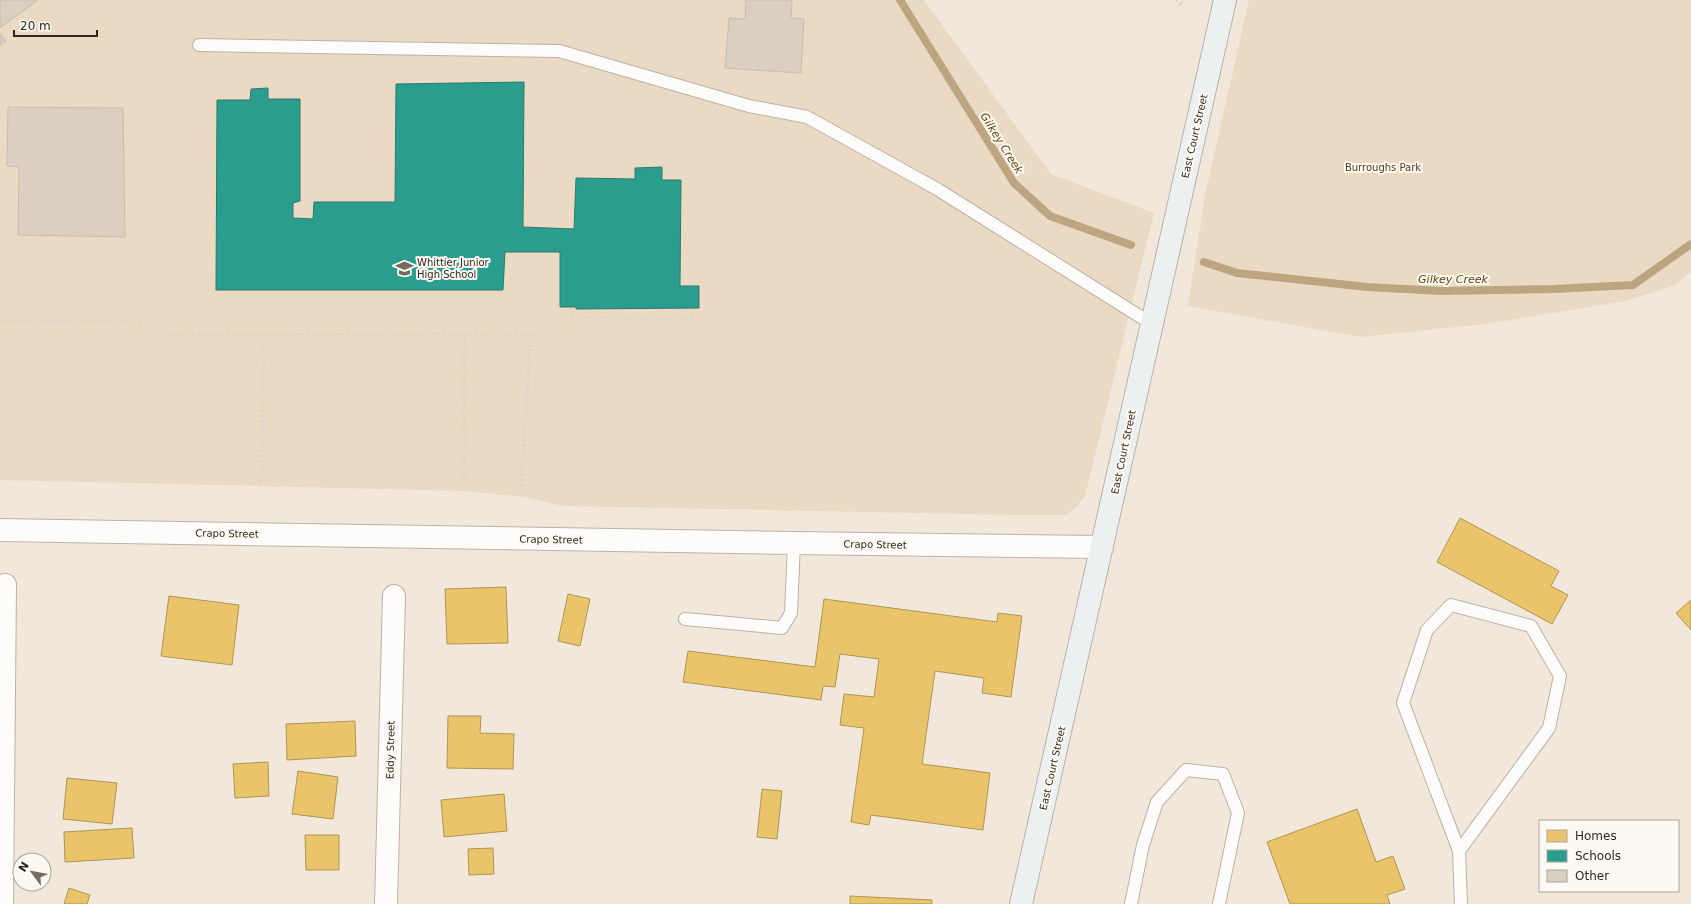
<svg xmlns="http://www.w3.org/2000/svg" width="1691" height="904" font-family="'DejaVu Sans',sans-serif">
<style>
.green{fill:#ead9c3}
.homes{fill:#e9c46a;stroke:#b19552}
.schools{fill:#2a9d8f;stroke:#2c7a6c}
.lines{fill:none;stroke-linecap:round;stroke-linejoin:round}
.stream{stroke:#bea582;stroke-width:8}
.building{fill:#dacfc0;stroke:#c6bdb2}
.service-casing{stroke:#bbb3a8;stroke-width:14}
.minor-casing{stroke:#bbb3a8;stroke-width:24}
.secondary-casing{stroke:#bbb3a8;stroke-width:24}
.path{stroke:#d8d4d1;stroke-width:2.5;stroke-dasharray:2 3;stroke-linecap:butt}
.service{stroke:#fdfcfa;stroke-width:12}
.minor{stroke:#fdfcfa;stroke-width:22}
.secondary{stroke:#edf0f1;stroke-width:22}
.labels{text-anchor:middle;stroke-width:4;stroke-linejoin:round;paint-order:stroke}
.street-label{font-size:10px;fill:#2f271b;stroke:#fdf9f3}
.park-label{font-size:10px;fill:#543c18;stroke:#fdf9f3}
.poi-label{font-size:10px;fill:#2f271b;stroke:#fdf9f3;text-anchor:start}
.water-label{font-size:11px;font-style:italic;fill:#634208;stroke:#fdf9f3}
</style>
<rect width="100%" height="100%" fill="#f1e8db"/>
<g class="green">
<polygon points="0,0 924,0 1051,174 1154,213 1085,496 1077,506 1066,515 1022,515 563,506 524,497 465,491 0,480"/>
<polygon points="1249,0 1691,0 1691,271 1676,285 1626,301 1486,324 1360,337 1188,306 1205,195"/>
</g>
<g class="homes">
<polygon points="1460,518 1559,571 1551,586 1568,595 1552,624 1437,562"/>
<polygon points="506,587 508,643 447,644 445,589"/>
<polygon points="568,594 590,599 580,646 558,641"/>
<polygon points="169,596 239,605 232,665 161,656"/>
<polygon points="824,599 997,622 998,613 1022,616 1011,697 982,693 984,678 935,671 922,764 990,773 983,830 871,815 869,825 851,822 864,728 840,725 844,694 874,697 879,659 840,654 835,687 823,686 821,700 683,682 688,651 815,667"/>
<polygon points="1691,600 1691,630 1676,613"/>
<polygon points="448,716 481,716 480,733 514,734 513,769 447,768"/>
<polygon points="355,721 356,756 287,760 286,724"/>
<polygon points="268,762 269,796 235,798 233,764"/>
<polygon points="298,771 338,777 333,819 292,814"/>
<polygon points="67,778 117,783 112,824 63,819"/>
<polygon points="762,789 782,791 777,839 757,837"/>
<polygon points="504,794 507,831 444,837 441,800"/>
<polygon points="1357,809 1376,862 1393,856 1405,889 1387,895 1390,904 1290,904 1267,842"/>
<polygon points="132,828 134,858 65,862 64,832"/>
<polygon points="305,835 339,835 339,870 306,870"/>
<polygon points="493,848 494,874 469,875 468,849"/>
<polygon points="69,888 90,895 87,904 64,904"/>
<polygon points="850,896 932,900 932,904 850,904"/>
</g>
<polygon class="schools" points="524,82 523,227 574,229 576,178 635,179 635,168 662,167 662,180 681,180 680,286 699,286 699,308 576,309 576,307 560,307 560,252 505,252 503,290 216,290 217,100 250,100 251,89 268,88 268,99 300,99 300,201 293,203 293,218 313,219 314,202 395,202 396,84"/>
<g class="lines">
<g class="stream">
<polyline points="900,0 1014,183 1050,216 1131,245"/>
<polyline points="1204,262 1237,273 1367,287 1442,291 1554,289 1633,285 1691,244"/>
</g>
</g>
<g class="building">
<polygon points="0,0 38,0 0,28"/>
<polygon points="746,0 792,0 791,18 804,19 801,73 725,68 729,18 745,19"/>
<polygon points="0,33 6,41 0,45"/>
<polygon points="8,107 123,108 125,237 18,235 19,167 7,166"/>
</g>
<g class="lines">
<defs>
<g id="service">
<polyline points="199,45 559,51 749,106 807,117 937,189 1152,324"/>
<polyline points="685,619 782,628 791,613 794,543"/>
<polyline points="1459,851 1549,728 1560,676 1531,626 1451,605 1427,630 1403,703 1459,851 1461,904"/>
<polyline points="1131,904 1143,845 1157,802 1186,770 1223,774 1238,813 1219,904"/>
</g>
<g id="minor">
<polyline points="0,530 794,543 1102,547"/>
<polyline points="2,904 5,585"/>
<polyline points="386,904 394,596"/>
</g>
<polyline id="secondary" points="1021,904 1225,0"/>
</defs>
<use href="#service" class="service-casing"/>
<use href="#minor" class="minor-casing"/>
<use href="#secondary" class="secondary-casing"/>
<g class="path">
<polyline points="1176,0 1181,6 1182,0"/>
<polyline points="0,321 131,321 166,335 465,334 464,485"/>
<polyline points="465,334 531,334"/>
<polyline points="261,482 264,335"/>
<polyline points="521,491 531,334 570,317 694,319"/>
</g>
<use href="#service" class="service"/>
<use href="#minor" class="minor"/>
<use href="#secondary" class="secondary"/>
</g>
<defs>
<symbol id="school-bare" viewBox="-9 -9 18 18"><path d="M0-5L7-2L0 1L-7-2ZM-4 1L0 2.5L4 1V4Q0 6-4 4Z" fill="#736b5e" stroke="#fdf9f3" stroke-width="2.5" paint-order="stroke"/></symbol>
</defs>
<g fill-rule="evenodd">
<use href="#school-bare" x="392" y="256" width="25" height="25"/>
</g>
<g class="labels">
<g class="street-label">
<text transform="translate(1194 136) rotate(-77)" y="4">East Court Street</text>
<text transform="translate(1123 452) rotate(-78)" y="4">East Court Street</text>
<text transform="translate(227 533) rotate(1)" y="4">Crapo Street</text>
<text transform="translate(551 539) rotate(1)" y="4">Crapo Street</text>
<text transform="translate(875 544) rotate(1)" y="4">Crapo Street</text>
<text transform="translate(390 750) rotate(-89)" y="4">Eddy Street</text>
<text transform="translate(1052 768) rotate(-77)" y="4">East Court Street</text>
</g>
<g class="park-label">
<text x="1383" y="171">Burroughs Park</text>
</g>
<g class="poi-label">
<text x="417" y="266">Whittier Junior<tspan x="417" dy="12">High School</tspan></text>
</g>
<g class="water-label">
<text transform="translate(1002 143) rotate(58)" y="4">Gilkey Creek</text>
<text x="1453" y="283">Gilkey Creek</text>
</g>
</g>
<rect x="1539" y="820" width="140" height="72" fill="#fdf9f3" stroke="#aba59d"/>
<rect x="1547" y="830" width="20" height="12" fill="#e9c46a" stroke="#aba59d"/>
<text x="1575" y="840" font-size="12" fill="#2f271b">Homes</text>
<rect x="1547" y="850" width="20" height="12" fill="#2a9d8f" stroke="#aba59d"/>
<text x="1575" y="860" font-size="12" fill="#2f271b">Schools</text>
<rect x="1547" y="870" width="20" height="12" fill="#dacfc0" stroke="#aba59d"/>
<text x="1575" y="880" font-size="12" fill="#2f271b">Other</text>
<g transform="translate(32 872) rotate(302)"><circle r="19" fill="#fdf9f3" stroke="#aba59d"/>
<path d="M0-3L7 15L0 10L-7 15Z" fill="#736b5e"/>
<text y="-6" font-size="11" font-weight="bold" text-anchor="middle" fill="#2f271b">N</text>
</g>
<path d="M14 30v6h83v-6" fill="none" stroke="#2f271b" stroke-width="2"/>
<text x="20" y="30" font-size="12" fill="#2f271b" stroke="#fdf9f3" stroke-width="3" paint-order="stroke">20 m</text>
</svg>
